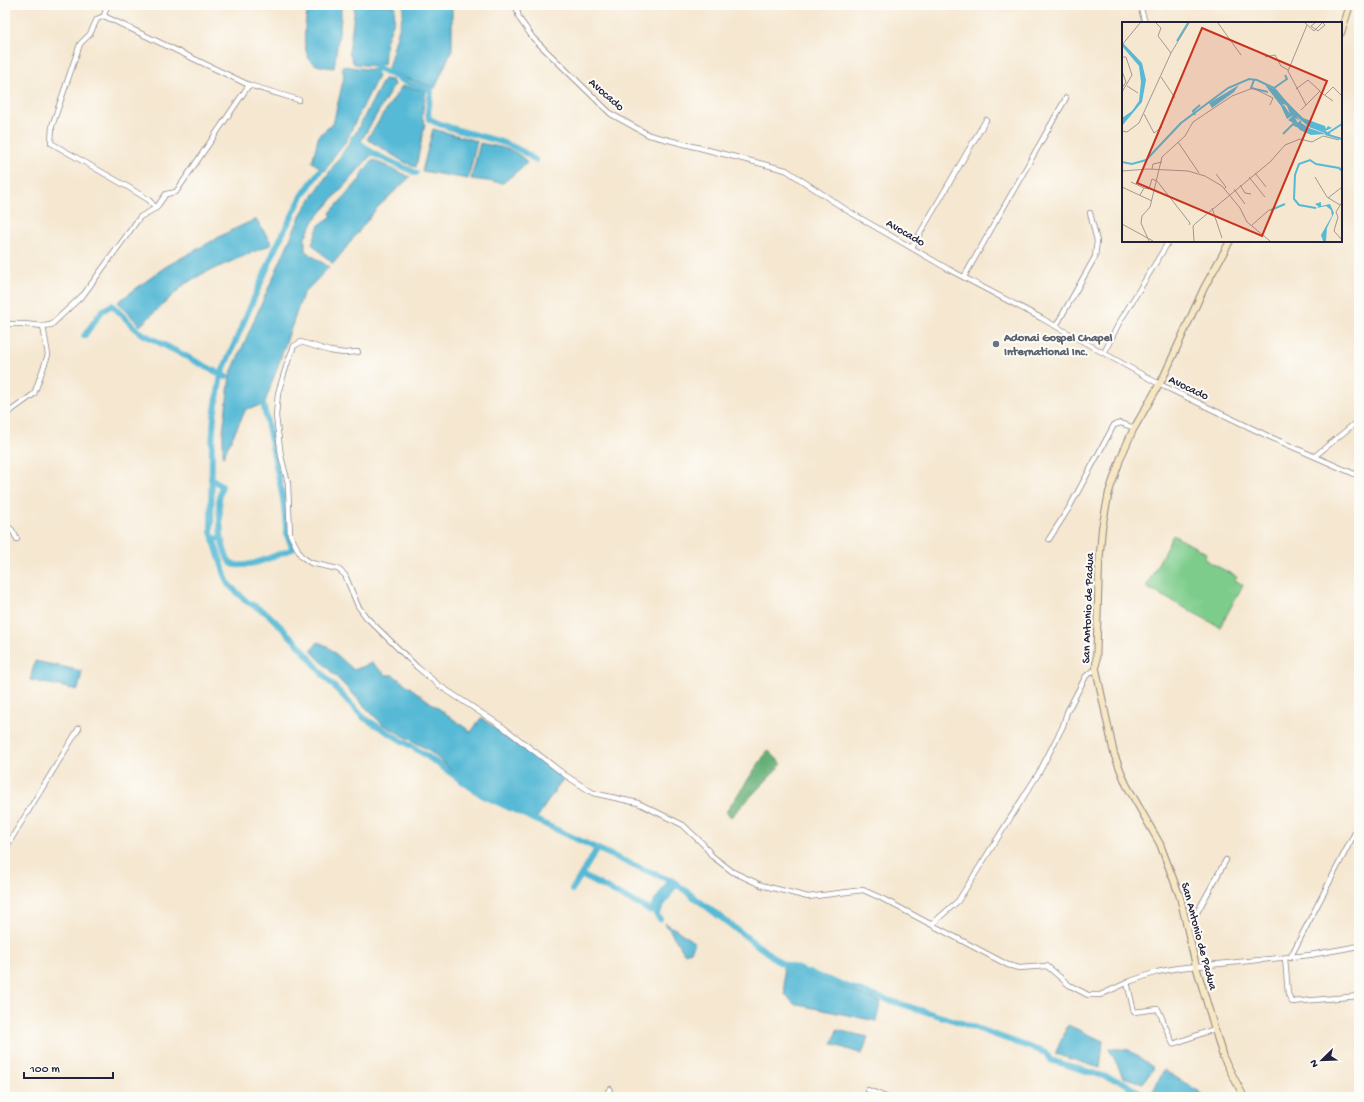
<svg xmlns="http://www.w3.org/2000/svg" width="1364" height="1102" font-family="'Gochi Hand',sans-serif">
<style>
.green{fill:#7dcc8b;stroke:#507763}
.forest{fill:#66b077;stroke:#446959}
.water{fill:#57b9d5;stroke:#3c6e88}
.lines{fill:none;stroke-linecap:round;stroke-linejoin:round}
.canal{stroke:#57b9d5;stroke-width:6}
.street-casing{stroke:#8c8486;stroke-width:6}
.secondary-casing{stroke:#8c8486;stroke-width:8}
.street{stroke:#fff;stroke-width:4.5}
.secondary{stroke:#f7e8c3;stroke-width:6}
.worship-dot{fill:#6b7280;stroke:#fdfcf7;stroke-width:1.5}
.labels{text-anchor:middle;stroke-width:4;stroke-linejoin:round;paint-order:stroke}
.street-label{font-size:12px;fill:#22223b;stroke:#fdfcf7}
.worship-label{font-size:12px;font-weight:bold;fill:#5b616d;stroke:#fdfcf7;text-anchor:start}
.inset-river{fill:none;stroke:#57b9d5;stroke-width:2}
.inset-road{fill:none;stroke:#a19894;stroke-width:1}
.view{fill:#c8321e;fill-opacity:0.15;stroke:#c8321e;stroke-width:2}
.inset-edge{fill:none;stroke:#22223b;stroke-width:2}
</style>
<rect width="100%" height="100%" fill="#fdfcf7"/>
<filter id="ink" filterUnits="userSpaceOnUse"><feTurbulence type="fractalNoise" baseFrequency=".025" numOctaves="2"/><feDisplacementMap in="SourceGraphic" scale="8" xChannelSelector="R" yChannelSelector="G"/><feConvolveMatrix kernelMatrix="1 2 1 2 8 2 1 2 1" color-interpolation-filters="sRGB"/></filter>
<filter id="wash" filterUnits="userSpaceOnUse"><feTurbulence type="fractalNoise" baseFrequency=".012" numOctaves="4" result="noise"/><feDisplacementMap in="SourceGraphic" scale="16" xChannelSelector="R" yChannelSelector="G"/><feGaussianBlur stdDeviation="0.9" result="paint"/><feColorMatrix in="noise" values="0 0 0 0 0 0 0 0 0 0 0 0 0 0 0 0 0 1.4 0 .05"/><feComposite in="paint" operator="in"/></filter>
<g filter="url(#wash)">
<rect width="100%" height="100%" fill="#f5e7d0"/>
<polygon class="green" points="1173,535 1206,553 1204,559 1237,577 1235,580 1243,585 1220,627 1146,587"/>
<polygon class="forest" points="768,750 782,764 731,817 726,812"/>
<g class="water">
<path d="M 309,5 L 341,5 L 341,19 L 334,68 C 328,67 318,67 313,63 C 300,54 305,18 309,5 Z"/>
<polygon points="355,5 395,5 394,21 386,42 384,64 374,66 354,64 349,53"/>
<polygon points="404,5 452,5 452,49 435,88 387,72 402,17"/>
<polygon points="342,66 374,70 378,76 346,141 334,156 325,171 312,162 319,135 333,124 344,77"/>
<polygon points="384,79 392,80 394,85 361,141 354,136"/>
<polygon points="402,86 426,91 422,116 425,124 416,167 404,162 367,139"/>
<polygon points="433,129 477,141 468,179 422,171"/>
<polygon points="352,139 372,154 315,219 305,237 305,251 329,267 303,294 264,405 246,409 223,457 223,432 230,375 302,212"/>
<path d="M 480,143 C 498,147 517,148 527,163 L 503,183 L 471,179 Z"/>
<polygon points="373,160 410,177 377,208 333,264 312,244 319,225 332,216 330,213 361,178 360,175"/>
<polygon points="256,219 272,244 202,274 185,284 140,326 118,302 165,267 230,231"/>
<polygon points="318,642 327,646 354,670 372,663 386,675 393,675 471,732 481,718 564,778 536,819 488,796 467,783 427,749 382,724 311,651"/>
<polygon points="35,661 82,671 78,690 30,680"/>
<polygon points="665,923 677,930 695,943 691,951 684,953"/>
<polygon points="783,966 881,1002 876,1021 794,1004 785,994"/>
<polygon points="1068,1025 1103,1041 1100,1068 1055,1054"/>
<polygon points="837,1030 868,1037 862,1054 832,1044"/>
<polygon points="1109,1048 1129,1050 1154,1068 1143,1083 1123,1077"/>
<polygon points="1164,1070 1200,1092 1205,1097 1161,1097 1153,1091"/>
</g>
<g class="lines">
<g class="canal">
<path d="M 377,67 L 408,83 L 431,90 C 431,100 426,109 429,119 C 463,137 505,135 535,160"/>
<polyline points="372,79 380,58"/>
<polyline points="353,138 374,154 416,173"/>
<polyline points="326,162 302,196 276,247 221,375 214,416 212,445 211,532 228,584 246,601 268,614 298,644 326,678 364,718 424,754 482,795 624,861 674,882 781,963 868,994 959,1022 1046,1053 1050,1060 1123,1082 1147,1097"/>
<polyline points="84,336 102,311 112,305 139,332 226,377"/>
<polyline points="211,478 222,486 219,499 221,537"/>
<path d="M 213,540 L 221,537 C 223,545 225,558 231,563 C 243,572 280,553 293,549 L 287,535 L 283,498 L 264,407"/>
<polyline points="581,875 651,911 671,880"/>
<polyline points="572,890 597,849"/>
<polyline points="660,919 656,914 673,888 678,885"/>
</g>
</g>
</g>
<g filter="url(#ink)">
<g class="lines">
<defs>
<g id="street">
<polyline points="516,5 519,18 533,38 611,114 649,135 786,170 848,211 948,269 1041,318 1159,384 1270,437 1359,476"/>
<polyline points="1140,5 1145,23"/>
<polyline points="104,16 107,5"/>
<polyline points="156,208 149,200 128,187 51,143 52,126 80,44 90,34 97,19 104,16 249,85"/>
<polyline points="912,247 986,120"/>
<polyline points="964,277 1066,98"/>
<polyline points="5,324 24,324 43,326 51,325 84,294 140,217 156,208 166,194 176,192 249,85 299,100"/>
<polyline points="1056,326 1095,257 1097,241 1090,213"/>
<polyline points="358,352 344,353 330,351 301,342 294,346 288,361 278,393 276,416 281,456 288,483 290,534 301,556 311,563 338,569 345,575 358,606 366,617 417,667 440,686 503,727 565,775 593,793 638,803 683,825 704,845 712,856 733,872 761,885 808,897 863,890 881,898 1008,965 1019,968 1047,966 1069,985 1088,995 1100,995 1131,981 1157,972 1178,968 1310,955 1359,946"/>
<polyline points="1104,353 1119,323 1169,241"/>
<polyline points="5,415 34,394 48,355 43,326"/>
<polyline points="1315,456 1359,420"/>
<polyline points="5,524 12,530 17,539"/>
<polyline points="1049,539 1069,508 1114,425 1121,423 1134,428"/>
<polyline points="5,849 79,728"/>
<polyline points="932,924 958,901 1040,771 1063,726 1067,712 1086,676 1096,669"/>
<polyline points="1188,929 1226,860"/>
<polyline points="1285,958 1288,994 1292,1002 1359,996"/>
<polyline points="1290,958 1359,825"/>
<polyline points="1127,982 1134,1012 1158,1009 1173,1044 1214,1029"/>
<polyline points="868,1090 886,1097"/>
<polyline points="604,1097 610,1089"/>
</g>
<g id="secondary">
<polyline points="1341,33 1350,5"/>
<polyline points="1230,241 1204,288 1163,378 1133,430 1121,457 1109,492 1102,528 1099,565 1096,669 1114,754 1126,784 1160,844 1180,897 1196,966 1223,1057 1244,1097"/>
</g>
</defs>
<use href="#street" class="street-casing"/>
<use href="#secondary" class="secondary-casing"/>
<use href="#street" class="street"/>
<use href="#secondary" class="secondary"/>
</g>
</g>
<circle class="worship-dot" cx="996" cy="344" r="4"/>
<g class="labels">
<g class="street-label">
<text transform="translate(607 94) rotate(41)" y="4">Avocado</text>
<text transform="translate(906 232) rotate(30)" y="4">Avocado</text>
<text transform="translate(1189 387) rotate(25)" y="4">Avocado</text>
<text transform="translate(1087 608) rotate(-88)" y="4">San Antonio de Padua</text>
<text transform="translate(1200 936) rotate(75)" y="4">San Antonio de Padua</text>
</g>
<g class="worship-label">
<text x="1004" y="341">Adonai Gospel Chapel<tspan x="1004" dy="14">International Inc.</tspan></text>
</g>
</g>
<g transform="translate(1122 22)">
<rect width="220" height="220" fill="#f5e7d0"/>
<path d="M 0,20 L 20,41 L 24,58 L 20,80 L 0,104 L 0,96 L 10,89 L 17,79 L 19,60 L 17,44 L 0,24 ZM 117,63 L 112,70 L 90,86 L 87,81 ZM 143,63 L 152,67 L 181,96 L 203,104 L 204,107 L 206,104 L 210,106 L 203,109 L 187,105 L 174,94 L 178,99 L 173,96 L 176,101 L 174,103 L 171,101 L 166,98 L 172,93 L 165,97 L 159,84 L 162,83 L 168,92 L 165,84 L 162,82 L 159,84 ZM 178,100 L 187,106 L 204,112 L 189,113 L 178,108 L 174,104 ZM 199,180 L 199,184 L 208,182 L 212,191 L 205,206 L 204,219 L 201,219 L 199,213 L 210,194 L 209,188 L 204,184 L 191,187 L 197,185 L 193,182 Z" fill="#57b9d5"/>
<path class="inset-river" d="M 55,19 L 66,1M 132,58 L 129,66 L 146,70M 152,66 L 165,57 L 163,53M 73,93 L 71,89 L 78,83M 185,103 L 208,112M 206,111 L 220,102M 161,112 L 171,102 L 174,104 L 179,99M 203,112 L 220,117M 0,140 L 10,142 L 24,138 L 59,101 L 106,66 L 127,57 L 135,58 L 152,66 L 171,89M 194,186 L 177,183 L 172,177 L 173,153 L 177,142 L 188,138 L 194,142 L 217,146 L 220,149M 149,188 L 163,182"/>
<path class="inset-road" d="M 34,1 L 39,6 L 36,14 L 49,31M 96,1 L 119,33M 183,1 L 192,9 L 200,1M 193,1 L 189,4 L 196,9M 196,9 L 203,3 L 201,1M 0,23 L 18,1M 0,35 L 4,35 L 10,53 L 0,70M 143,35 L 153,33 L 159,44 L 166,48M 0,49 L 4,60 L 0,66M 39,55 L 53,76M 5,64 L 16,71M 174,67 L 186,58 L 198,69 L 184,83M 198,70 L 211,79M 203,73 L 211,65 L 220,74M 179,88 L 184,83 L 166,49 L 185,3M 22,92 L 32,111 L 40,105M 0,109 L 5,110 L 17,101 L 49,31 L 67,1M 56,120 L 77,151M 30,147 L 31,142 L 40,140M 0,149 L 26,147 L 66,149 L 83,154 L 100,164 L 118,186 L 125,200 L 148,219M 133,151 L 144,165M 94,152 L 104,165 L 102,167M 127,155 L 143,175M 193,155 L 205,175 L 218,183M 35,159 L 68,201 L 67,203M 9,160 L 22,166 L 18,173M 118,163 L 123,171 L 129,172M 0,165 L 30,179M 22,166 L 27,167 L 30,157 L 35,159M 112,167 L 123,182M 206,176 L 220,165M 220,180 L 214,190 L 216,195 L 212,209 L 220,218M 90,186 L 100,216M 0,202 L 31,219M 130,203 L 147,188 L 151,188M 27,219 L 19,201 L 20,194 L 28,185 L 40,135 L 63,114 L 71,100 L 110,74 L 131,66 L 151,76 L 148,83M 72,219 L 71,204 L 74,201 L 148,140 L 163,123 L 178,117 L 190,120 L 201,114 L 217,118"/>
<path class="view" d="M 80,6 L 205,59 L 140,214 L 15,161 Z"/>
<rect width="220" height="220" class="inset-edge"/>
</g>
<rect width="1364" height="1102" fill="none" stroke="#fdfcf7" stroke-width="20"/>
<g transform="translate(1322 1060) rotate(247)" stroke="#fdfcf7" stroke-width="3" paint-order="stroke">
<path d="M0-3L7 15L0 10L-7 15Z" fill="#22223b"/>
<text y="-6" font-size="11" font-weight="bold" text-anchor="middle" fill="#22223b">N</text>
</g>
<path d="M24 1072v6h89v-6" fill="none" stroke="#22223b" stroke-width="2"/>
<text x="30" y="1072" font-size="12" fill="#22223b" stroke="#fdfcf7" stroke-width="3" paint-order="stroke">100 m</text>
</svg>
